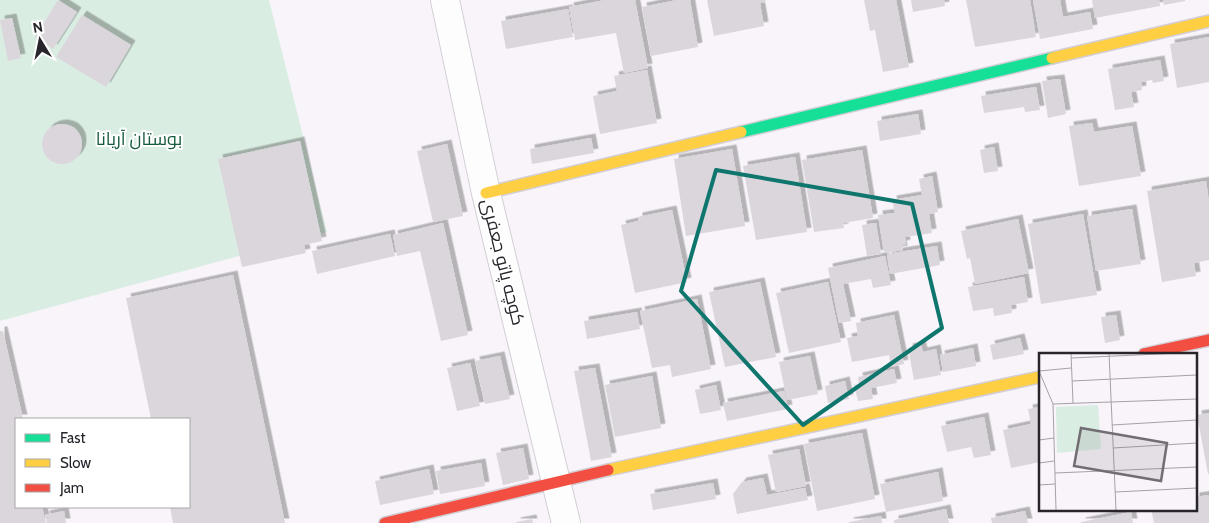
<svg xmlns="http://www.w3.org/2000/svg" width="1209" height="523" font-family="Cabin,Cairo,sans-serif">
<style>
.green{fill:#daede3}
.building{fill:#dbd6dc;filter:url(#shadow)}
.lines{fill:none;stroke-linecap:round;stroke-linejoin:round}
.street-casing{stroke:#d2ced5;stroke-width:30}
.fast-casing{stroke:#d2ced5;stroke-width:14}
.slow-casing{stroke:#d2ced5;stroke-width:14}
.jam-casing{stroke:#d2ced5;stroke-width:14}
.street{stroke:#fefdfe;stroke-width:28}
.fast{stroke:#16e098;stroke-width:11}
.slow{stroke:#ffcf43;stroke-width:11}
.jam{stroke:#f24e42;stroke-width:11}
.marked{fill:none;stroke:#0f766e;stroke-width:4;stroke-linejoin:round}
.labels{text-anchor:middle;stroke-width:4;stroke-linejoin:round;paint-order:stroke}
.park-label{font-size:18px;fill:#165c3c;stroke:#fff}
.street-label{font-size:18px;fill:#28242b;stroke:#fff}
.inset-road{fill:none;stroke:#a5a1a7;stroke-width:1}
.view{fill:#716d73;fill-opacity:0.15;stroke:#716d73;stroke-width:2.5}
.inset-edge{fill:none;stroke:#28242b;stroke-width:2.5}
</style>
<defs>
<filter id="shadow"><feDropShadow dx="4.5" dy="-4.5" stdDeviation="0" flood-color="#0004"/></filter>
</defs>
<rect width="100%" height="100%" fill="#f8f4fa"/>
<polygon class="green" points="0,0 269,0 327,232 0,321"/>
<g class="building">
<polygon points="58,0 77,12 53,49 35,37"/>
<polygon points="605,0 635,0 648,68 624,73 616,33 575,40 569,7"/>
<polygon points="677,0 690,0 698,47 651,56 642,7"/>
<polygon points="707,0 765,0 766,2 760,3 764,26 714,36"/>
<polygon points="864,0 896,0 909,67 883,72 875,30 870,31"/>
<polygon points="911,0 944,0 945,6 913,12"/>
<polygon points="966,0 1030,0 1036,37 975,47"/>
<polygon points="1033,0 1060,0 1063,17 1090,12 1093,29 1040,39"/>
<polygon points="1092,0 1159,0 1160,6 1095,18"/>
<polygon points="1163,0 1185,0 1185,1 1164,5"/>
<polygon points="568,9 573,37 506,49 501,21"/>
<polygon points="82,15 131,45 106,87 56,57"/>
<polygon points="12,18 21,58 8,61 0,20"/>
<polygon points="1209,37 1209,82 1177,88 1170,44"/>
<polygon points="1160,60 1164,81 1153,83 1152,80 1141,82 1142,90 1131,92 1134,107 1115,110 1108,69"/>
<polygon points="647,70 657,123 600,134 593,96 617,91 614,76"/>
<polygon points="1060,79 1066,114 1048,118 1042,81"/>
<polygon points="1036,87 1040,110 1025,112 1024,107 984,113 981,96"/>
<polygon points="918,114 921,134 880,141 877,121"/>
<polygon points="1092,123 1094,132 1132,126 1141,176 1079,186 1069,126"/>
<circle cx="62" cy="144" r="20"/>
<polygon points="591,138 594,153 532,164 530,149"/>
<polygon points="300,141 322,241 304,245 306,253 242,267 218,159"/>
<polygon points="447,144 463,216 433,222 417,151"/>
<polygon points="994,147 998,171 984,173 980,150"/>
<polygon points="732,149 745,226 686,236 674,159"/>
<polygon points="862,150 873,218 843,223 844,228 814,232 802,160"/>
<polygon points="795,157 807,232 756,240 743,166"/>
<polygon points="932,176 938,212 929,214 932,233 905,237 906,244 902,245 903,250 884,253 878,215 895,213 892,200 922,195 919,179"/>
<polygon points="1206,181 1209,202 1209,260 1194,263 1196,276 1162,282 1147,191"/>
<polygon points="1132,209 1141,264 1096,271 1087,216"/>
<polygon points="672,210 687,282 635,293 621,225 638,221 638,217"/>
<polygon points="1083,214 1097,295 1041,304 1028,224"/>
<polygon points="1018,219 1029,273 975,284 970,258 967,259 961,231"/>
<polygon points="443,223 468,335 441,341 420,251 397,256 393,235"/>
<polygon points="876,223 881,254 867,256 862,225"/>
<polygon points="390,234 395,256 317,274 312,251"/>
<polygon points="937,246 940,265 890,274 887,254"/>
<polygon points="885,256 891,285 873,288 871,279 843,284 851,321 839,323 828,268"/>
<polygon points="233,275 285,523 173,523 170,507 189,507 189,419 151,419 126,298"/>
<polygon points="1024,277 1028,302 1011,305 1012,313 994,316 993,308 973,311 968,287"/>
<polygon points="760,282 776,357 725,367 709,292"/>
<polygon points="828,282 841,342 789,353 776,293"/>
<polygon points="697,299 711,369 672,377 670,365 652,368 640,311"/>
<polygon points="637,312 640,329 587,339 584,321"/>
<polygon points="894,315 904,364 891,367 889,355 852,362 847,338 858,336 856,323"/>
<polygon points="1116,315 1120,340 1105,343 1101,317"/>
<polygon points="0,331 3,331 23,419 16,419 16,507 42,507 46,523 0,523"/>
<polygon points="1020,338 1024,354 993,360 990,345"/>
<polygon points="921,345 923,352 936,349 941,375 914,380 908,348"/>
<polygon points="973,348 976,366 943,372 940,355"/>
<polygon points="500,356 510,399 485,404 475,361"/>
<polygon points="810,356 818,394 787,400 779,362"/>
<polygon points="470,363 480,406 457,411 447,368"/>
<polygon points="595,368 612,457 591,461 574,371"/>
<polygon points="894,369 897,383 871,388 873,399 858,401 854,385 859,384 858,377"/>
<polygon points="652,376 661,428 615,437 605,385"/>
<polygon points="845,381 849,399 828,403 825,386"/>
<polygon points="716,385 721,410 700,414 695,390"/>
<polygon points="784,391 788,409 727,421 723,403"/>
<polygon points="1040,407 1040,462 1011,468 1003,430 1031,424 1028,409"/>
<polygon points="1209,413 1209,474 1208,474 1197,415"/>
<polygon points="984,417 991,455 974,458 971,447 947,452 941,426"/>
<polygon points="862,433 875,499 817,511 804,444"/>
<polygon points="523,448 529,479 503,485 496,453"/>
<polygon points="799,449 806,486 776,492 768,455"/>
<polygon points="481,463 485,486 440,494 436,471"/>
<polygon points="429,469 434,494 380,505 375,481"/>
<polygon points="938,472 943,501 886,512 880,484"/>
<polygon points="763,478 767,495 805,488 808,500 737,514 733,494 742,482"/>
<polygon points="713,483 716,499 653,510 650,494"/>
<polygon points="1209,495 1209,523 1154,523 1151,509 1195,509 1195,497"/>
<polygon points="946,509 949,523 894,523 894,520"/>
<polygon points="64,511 66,523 47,523 45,515"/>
<polygon points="1025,511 1028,523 992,523 991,518"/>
<polygon points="1131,512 1133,523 1081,523 1081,522"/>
<polygon points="881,516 882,523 849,523 849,522"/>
<polygon points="532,519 533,523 516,523 516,522"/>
</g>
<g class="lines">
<defs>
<polyline id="street" points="445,0 486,193 566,523"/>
<polyline id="fast" points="741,132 1052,58"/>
<g id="slow">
<polyline points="1052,58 1209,21"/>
<polyline points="486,193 741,132"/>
<polyline points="608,470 1040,377"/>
</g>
<g id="jam">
<polyline points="1144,354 1209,340"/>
<polyline points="385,523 608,470"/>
</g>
</defs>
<use href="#street" class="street-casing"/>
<use href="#fast" class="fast-casing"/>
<use href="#slow" class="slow-casing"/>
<use href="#jam" class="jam-casing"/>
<use href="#street" class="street"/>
<use href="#fast" class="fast"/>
<use href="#slow" class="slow"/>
<use href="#jam" class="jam"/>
</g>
<path class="marked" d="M 716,170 L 912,204 L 942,328 L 803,425 L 681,291 Z"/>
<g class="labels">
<g class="park-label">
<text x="139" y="145">بوستان آریانا</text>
</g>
<g class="street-label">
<text transform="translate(503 262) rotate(76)" y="6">کوچه پاتو جعفری</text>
</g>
</g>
<g transform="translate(1039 353)">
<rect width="158" height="158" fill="#f8f4fa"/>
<path d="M 59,52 L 62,96 L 18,100 L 17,54 Z" fill="#daede3"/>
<path class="inset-road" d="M 32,0 L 34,50M 70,0 L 77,157M 32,5 L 141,0M 0,18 L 14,51 L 17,157M 0,18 L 32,15M 33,28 L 158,22M 14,51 L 158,46M 73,72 L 158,67M 0,87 L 15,85M 74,95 L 158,90M 0,110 L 15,108M 16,120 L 158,114M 0,132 L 16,131M 76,139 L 158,135"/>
<path class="view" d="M 42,75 L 128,90 L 122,128 L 35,113 Z"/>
<rect width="158" height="158" class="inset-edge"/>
</g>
<rect x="15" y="418" width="175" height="90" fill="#ffffff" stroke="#a9a7aa"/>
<rect x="25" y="434" width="25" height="8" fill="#16e098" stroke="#a9a7aa"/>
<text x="60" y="443" font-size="15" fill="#28242b">Fast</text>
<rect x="25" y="459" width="25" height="8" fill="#ffcf43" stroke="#a9a7aa"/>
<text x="60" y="468" font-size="15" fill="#28242b">Slow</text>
<rect x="25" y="484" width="25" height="8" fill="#f24e42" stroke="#a9a7aa"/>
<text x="60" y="493" font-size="15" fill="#28242b">Jam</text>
<g transform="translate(40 40) rotate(350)" stroke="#ffffff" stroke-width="4" paint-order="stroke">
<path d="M0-4L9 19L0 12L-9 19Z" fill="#28242b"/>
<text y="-8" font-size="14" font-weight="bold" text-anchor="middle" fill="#28242b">N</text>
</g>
</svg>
